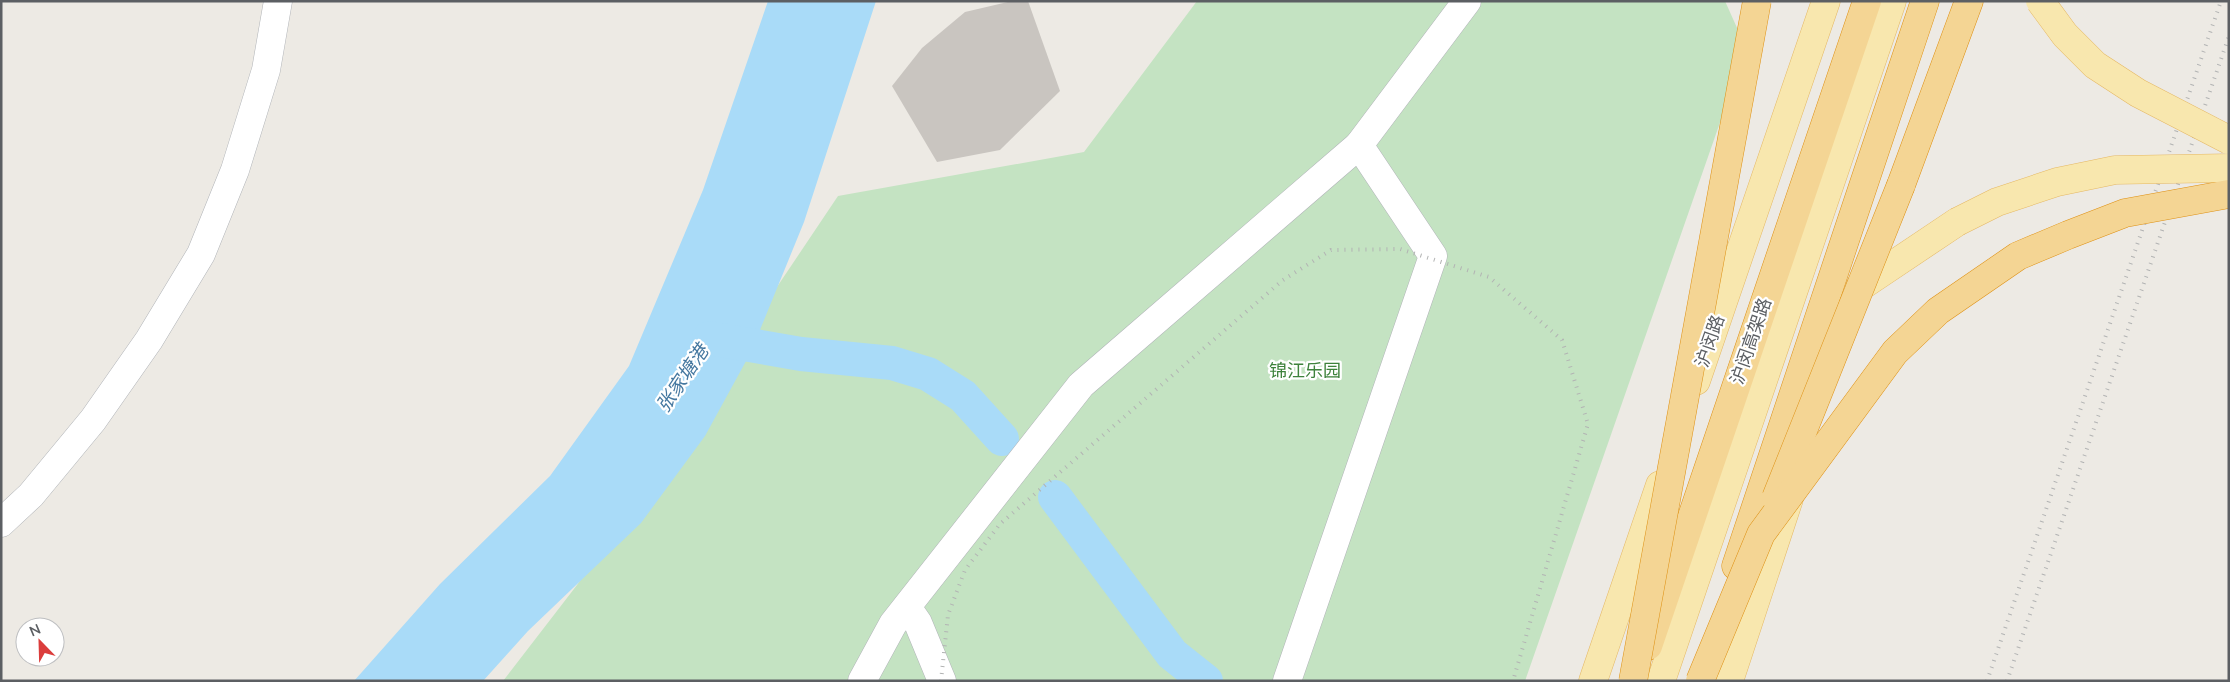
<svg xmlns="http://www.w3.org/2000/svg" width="2230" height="682" font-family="Mulish,'Noto Sans SC',sans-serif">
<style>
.green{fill:#c4e3c2}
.water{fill:#a9dbf8}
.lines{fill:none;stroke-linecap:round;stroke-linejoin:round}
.canal{stroke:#a9dbf8;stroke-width:34}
.building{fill:#c9c5c0}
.minor-casing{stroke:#b1b4b8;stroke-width:29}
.major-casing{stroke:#e5b864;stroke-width:29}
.highway-casing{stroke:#de9013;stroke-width:29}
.minor{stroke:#fff;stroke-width:28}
.major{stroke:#f8e7ae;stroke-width:28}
.highway{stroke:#f4d594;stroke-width:28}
.rail{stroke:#b2b3b3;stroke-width:4;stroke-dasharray:1 6;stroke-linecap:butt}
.major-bridge-casing{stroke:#e5b864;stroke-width:29;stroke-linecap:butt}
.highway-bridge-casing{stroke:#de9013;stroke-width:29;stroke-linecap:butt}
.major-bridge{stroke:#f8e7ae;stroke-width:28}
.highway-bridge{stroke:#f4d594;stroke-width:28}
.labels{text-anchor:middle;stroke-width:4.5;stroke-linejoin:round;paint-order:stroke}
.street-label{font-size:18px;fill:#5c5f63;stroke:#fff}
.park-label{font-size:18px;fill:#3e823c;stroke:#fff}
.water-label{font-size:19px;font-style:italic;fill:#4578a0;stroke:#fff}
</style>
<rect width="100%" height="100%" fill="#edeae4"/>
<polygon class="green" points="1197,1 1725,1 1746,48 1525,681 503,681 577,585 838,196 1084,152"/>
<polygon class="water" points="768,1 876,1 804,222 751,352 705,436 641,523 528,631 483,681 354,681 440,584 550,476 629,366 703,190"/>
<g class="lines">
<g class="canal">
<polyline points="709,338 801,354 892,363 928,374 963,396 1002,439"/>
<polyline points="1055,497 1172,654 1206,681"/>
</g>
</g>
<polygon class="building" points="1012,1 1028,1 1060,91 1000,150 937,162 892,86 922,48 965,12"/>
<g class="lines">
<defs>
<g id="minor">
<polyline points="1,523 31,495 93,420 149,340 201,254 235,170 266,70 278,1"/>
<polyline points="907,607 918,623 942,681"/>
<polyline points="862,681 893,624 1081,385 1359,145 1467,1"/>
<polyline points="1287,681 1433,256 1359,145"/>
</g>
<g id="major">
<polyline points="1860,287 1957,222"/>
<polyline points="1696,381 1826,1"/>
<polyline points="1593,681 1660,485"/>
<polyline points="1661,681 1892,1"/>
<polyline points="1729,681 1789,499"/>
</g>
<g id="highway">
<polyline points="1901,185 1969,1"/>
<polyline points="1736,566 1925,1"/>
<polyline points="1648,646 1867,1"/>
</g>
</defs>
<use href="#minor" class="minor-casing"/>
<use href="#major" class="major-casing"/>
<use href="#highway" class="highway-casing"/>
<use href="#minor" class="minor"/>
<use href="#major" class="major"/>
<use href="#highway" class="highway"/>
<g class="rail">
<polyline points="941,681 948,615 965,570 1000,524 1283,280 1331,250 1400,249 1489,277 1562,340 1588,424 1513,681"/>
<polyline points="1987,681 2221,1"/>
<polyline points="2007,681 2229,36"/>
</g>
<defs>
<g id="major-bridge">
<polyline points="2040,1 2065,35 2095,65 2138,93 2229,140"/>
<polyline points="1957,222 1997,202 2057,182 2115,170 2229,168"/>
</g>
<g id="highway-bridge">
<polyline points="1776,498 1901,185"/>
<polyline points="1633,681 1757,1"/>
<polyline points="1700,681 1761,534 1895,352 1938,311 2018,256 2068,235 2125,213 2229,194"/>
</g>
</defs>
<use href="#major-bridge" class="major-bridge-casing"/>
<use href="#highway-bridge" class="highway-bridge-casing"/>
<use href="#major-bridge" class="major-bridge"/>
<use href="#highway-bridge" class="highway-bridge"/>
</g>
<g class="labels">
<g class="street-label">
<text transform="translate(1710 341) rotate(-71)" y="6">沪闵路</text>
<text transform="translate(1751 341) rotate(-71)" y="6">沪闵高架路</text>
</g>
<g class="park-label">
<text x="1305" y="377">锦江乐园</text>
</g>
<g class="water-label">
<text transform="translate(682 378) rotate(-56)" y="7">张家塘港</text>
</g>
</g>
<rect width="2230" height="682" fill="none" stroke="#5c5f63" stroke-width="5"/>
<g transform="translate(40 642) rotate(337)"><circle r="24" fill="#ffffff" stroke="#bebfc1"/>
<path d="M0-4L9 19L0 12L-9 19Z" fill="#db3d3c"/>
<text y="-8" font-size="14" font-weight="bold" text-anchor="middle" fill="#5c5f63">N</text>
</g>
</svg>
